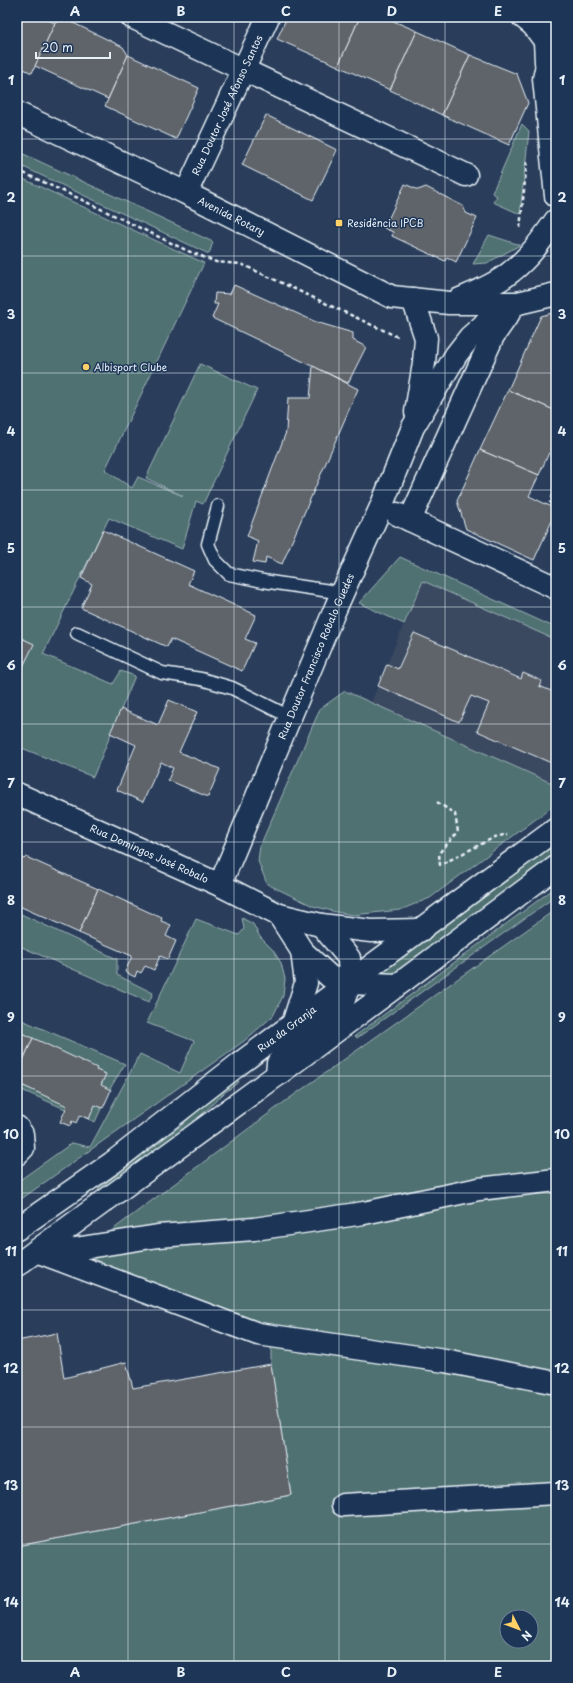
<svg xmlns="http://www.w3.org/2000/svg" width="573" height="1683" font-family="'Playpen Sans',sans-serif">
<style>
.built{fill:#3a4960}
.green{fill:#4f7172;stroke:#9cb1b5;fill-rule:evenodd}
.building{fill:#5f636a;stroke:#e8f1f8}
.lines{fill:none;stroke-linecap:round;stroke-linejoin:round}
.lane-casing{stroke:#e8f1f8;stroke-width:15}
.street-casing{stroke:#e8f1f8;stroke-width:25}
.secondary-casing{stroke:#e8f1f8;stroke-width:25}
.path{stroke:#e8f1f8;stroke-width:2.5;stroke-dasharray:4 3;stroke-linecap:butt}
.lane{stroke:#1d3557;stroke-width:12}
.street{stroke:#1d3557;stroke-width:22}
.secondary{stroke:#1d3557;stroke-width:22}
.grid{fill:none;stroke:#e8f1f8;stroke-width:1;stroke-opacity:0.55}
.poi-dot{fill:#ffd166;stroke:#1d3557;stroke-width:1.5}
.labels{text-anchor:middle;stroke-width:3;stroke-linejoin:round;paint-order:stroke}
.street-label{font-size:10px;fill:#e8f1f8;stroke:#1d3557}
.poi-label{font-size:10px;fill:#e8f1f8;stroke:#1d3557;text-anchor:start}
.neatline{fill:none;stroke:#e8f1f8;stroke-width:1.5}
.grid-label{font-size:13px;text-anchor:middle;font-weight:bold;fill:#e8f1f8}
</style>
<rect width="100%" height="100%" fill="#2a3e5b"/>
<filter id="ink" filterUnits="userSpaceOnUse"><feTurbulence type="fractalNoise" baseFrequency=".025" numOctaves="2"/><feDisplacementMap in="SourceGraphic" scale="8" xChannelSelector="R" yChannelSelector="G"/><feConvolveMatrix kernelMatrix="1 2 1 2 8 2 1 2 1" color-interpolation-filters="sRGB"/></filter>
<g filter="url(#ink)">
<polygon class="built" points="422,581 556,640 556,785 371,703"/>
<g class="green">
<polygon points="522,124 529,131 520,214 493,202 497,196 492,193"/>
<polygon points="17,151 213,242 209,254 17,164"/>
<polygon points="17,176 204,263 105,470 132,488 138,477 183,496 146,478 200,364 257,390 203,504 196,501 182,549 109,518 43,654 113,684 121,671 135,676 93,777 17,746"/>
<polygon points="489,235 520,245 487,263 473,264"/>
<polygon points="400,557 556,628 556,640 423,581 404,624 359,603"/>
<polygon points="345,691 556,785 556,804 430,898 400,910 353,915 336,912 313,906 267,884 258,861 260,846 320,709"/>
<polygon points="556,843 556,858 395,975 374,974"/>
<polygon points="556,887 556,896 357,1038 355,1036"/>
<path d="M 556,909 L 556,1666 L 17,1666 L 17,1546 L 291,1495 L 271,1364 L 271,1328 L 220,1308 L 137,1281 L 76,1257 L 287,1100 ZM 507,1617 L 531,1617 L 531,1641 L 507,1641 Z"/>
<polygon points="21,914 117,959 117,975 153,993 149,1002 17,945 17,921"/>
<polygon points="242,918 253,924 260,937 273,950 281,963 285,979 283,996 273,1016 244,1041 17,1202 17,1182 72,1143 90,1147 140,1054 180,1073 194,1041 147,1023 196,919 239,935 244,929"/>
<polygon points="17,1018 125,1064 111,1087 95,1122 17,1088"/>
<polygon points="235,1076 239,1082 224,1093 191,1125 101,1194 98,1189 182,1125"/>
</g>
<g class="building">
<polygon points="17,17 41,17 55,23 32,73 17,66"/>
<polygon points="237,17 246,17 244,20"/>
<polygon points="287,17 360,17 338,66 277,39"/>
<polygon points="360,17 384,17 417,31 390,90 338,66"/>
<polygon points="65,19 123,47 128,55 108,99 35,66 55,23"/>
<polygon points="417,31 470,55 442,115 390,90"/>
<polygon points="128,55 199,88 176,139 105,106"/>
<polygon points="470,55 517,74 528,103 509,145 442,115"/>
<polygon points="266,115 337,150 313,200 242,165"/>
<polygon points="405,184 418,190 426,187 463,206 466,213 477,218 456,262 447,257 445,261 392,236 393,232 384,228"/>
<polygon points="234,285 316,322 353,333 353,340 366,347 348,383 212,318 218,304 214,304 215,293 230,294"/>
<polygon points="556,312 556,411 508,390 541,316"/>
<polygon points="313,366 358,389 282,564 266,557 265,564 253,562 258,541 247,536 286,432 288,398 310,398"/>
<polygon points="508,390 556,411 556,437 539,475 480,450"/>
<polygon points="480,450 539,475 529,496 556,509 556,512 534,560 466,529 457,501"/>
<polygon points="103,530 194,571 188,584 256,615 245,639 255,643 242,671 171,639 167,647 81,608 92,584 81,578"/>
<polygon points="414,633 521,679 523,673 542,681 539,686 556,693 556,765 477,731 489,703 471,696 459,722 378,686 387,664 398,669"/>
<polygon points="17,636 34,644 17,679"/>
<polygon points="169,700 197,712 179,752 220,769 208,797 168,780 173,768 161,762 143,802 117,790 136,745 110,733 121,709 158,725"/>
<polygon points="17,856 24,859 26,857 98,889 79,933 17,905"/>
<polygon points="98,889 162,918 161,921 171,925 166,936 176,941 168,959 160,956 154,970 145,966 141,973 137,971 135,977 125,972 132,956 79,933"/>
<polygon points="17,1031 33,1038 17,1074"/>
<polygon points="33,1038 97,1068 96,1070 106,1074 101,1085 111,1090 103,1108 95,1105 89,1119 80,1115 76,1123 72,1121 70,1126 60,1122 67,1106 17,1083 17,1074"/>
<polygon points="57,1333 64,1378 126,1362 133,1388 271,1364 291,1495 17,1546 17,1341"/>
</g>
<g class="lines">
<defs>
<g id="lane">
<polyline points="218,506 208,544 215,560 229,574 263,581 343,593"/>
<polyline points="77,633 162,673 201,679 232,688 290,717"/>
</g>
<g id="street">
<polyline points="132,17 466,175"/>
<polyline points="523,17 533,25 545,41"/>
<polyline points="544,17 546,62"/>
<polyline points="556,42 549,55 544,79 556,196"/>
<path id="s1" d="M 17,113 L 186,193 L 392,297 L 449,303 L 518,303 L 556,294"/>
<path id="s2" d="M 186,193 L 268,17"/>
<polyline points="413,299 426,338 424,363 416,412"/>
<path d="M 458,300 C 476,292 497,284 512,271 C 530,257 543,238 556,220"/>
<polyline points="397,514 556,588"/>
<polyline points="410,520 493,336 509,313"/>
<path id="s3" d="M 17,794 L 220,885 L 279,915 L 321,925 L 349,958 L 350,983 L 340,1010 L 283,1056 L 278,1063 L 277,1075"/>
<path id="s4" d="M 220,885 L 336,607 L 381,507 L 413,427 L 456,355 L 470,337 L 488,321 L 518,303"/>
<polyline points="279,915 302,951 330,977 350,983 397,985"/>
<polyline points="321,925 371,931 421,930"/>
<polyline points="293,1024 306,983 302,951"/>
<polyline points="17,1127 22,1134 23,1148 17,1154"/>
<polyline points="36,1251 258,1334 445,1361 556,1383"/>
<polyline points="43,1251 62,1251 158,1236 254,1229 364,1213 479,1189 556,1180"/>
<polyline points="343,1505 556,1493"/>
</g>
<g id="secondary">
<path id="s5" d="M 17,1229 L 112,1163 L 239,1064 L 556,829"/>
<polyline points="17,1265 277,1075 556,867"/>
</g>
</defs>
<use href="#lane" class="lane-casing"/>
<use href="#street" class="street-casing"/>
<use href="#secondary" class="secondary-casing"/>
<g class="path">
<polyline points="17,170 78,198 188,251 216,262 241,264 400,338"/>
<polyline points="520,228 527,162"/>
<polyline points="556,489 550,502 556,505"/>
<polyline points="437,802 455,814 458,832 439,853 440,865 495,837 508,834"/>
</g>
<use href="#lane" class="lane"/>
<use href="#street" class="street"/>
<use href="#secondary" class="secondary"/>
</g>
</g>
<path class="grid" d="M 128,17 L 128,1666M 234,17 L 234,1666M 339,17 L 339,1666M 445,17 L 445,1666M 17,139 L 556,139M 17,256 L 556,256M 17,373 L 556,373M 17,490 L 556,490M 17,607 L 556,607M 17,724 L 556,724M 17,842 L 556,842M 17,959 L 556,959M 17,1076 L 556,1076M 17,1193 L 556,1193M 17,1310 L 556,1310M 17,1427 L 556,1427M 17,1544 L 556,1544"/>
<g class="poi-dot">
<rect x="335" y="219" width="8" height="8" rx="2"/>
<circle cx="86" cy="367" r="4"/>
</g>
<g class="labels">
<g class="street-label">
<text dy="4" stroke="none"><textPath href="#s2" startOffset="97">Rua Doutor José Afonso Santos</textPath></text>
<text dy="4" stroke="none"><textPath href="#s1" startOffset="238">Avenida Rotary</textPath></text>
<text dy="4" stroke="none"><textPath href="#s4" startOffset="248">Rua Doutor Francisco Robalo Guedes</textPath></text>
<text dy="4" stroke="none"><textPath href="#s3" startOffset="145">Rua Domingos José Robalo</textPath></text>
<text dy="4" stroke="none"><textPath href="#s5" startOffset="336">Rua da Granja</textPath></text>
</g>
<g class="poi-label">
<text x="347" y="227">Residência IPCB</text>
<text x="94" y="371">Albisport Clube</text>
</g>
</g>
<rect width="573" height="1683" fill="none" stroke="#1d3557" stroke-width="44"/>
<g transform="translate(519 1629) rotate(132)"><circle r="19" fill="#1d3557" stroke="#6e8097"/>
<path d="M0-3L7 15L0 10L-7 15Z" fill="#ffd166"/>
<text y="-6" font-size="11" font-weight="bold" text-anchor="middle" fill="#e8f1f8">N</text>
</g>
<path d="M36 52v6h74v-6" fill="none" stroke="#e8f1f8" stroke-width="2"/>
<text x="42" y="52" font-size="12" fill="#e8f1f8" stroke="#1d3557" stroke-width="3" paint-order="stroke">20 m</text>
<rect x="22" y="22" width="529" height="1639" class="neatline"/>
<g class="grid-label">
<text x="75" y="16">A</text>
<text x="181" y="16">B</text>
<text x="286" y="16">C</text>
<text x="392" y="16">D</text>
<text x="498" y="16">E</text>
<text x="11" y="85">1</text>
<text x="562" y="85">1</text>
<text x="11" y="202">2</text>
<text x="562" y="202">2</text>
<text x="11" y="319">3</text>
<text x="562" y="319">3</text>
<text x="11" y="436">4</text>
<text x="562" y="436">4</text>
<text x="11" y="553">5</text>
<text x="562" y="553">5</text>
<text x="11" y="670">6</text>
<text x="562" y="670">6</text>
<text x="11" y="788">7</text>
<text x="562" y="788">7</text>
<text x="11" y="905">8</text>
<text x="562" y="905">8</text>
<text x="11" y="1022">9</text>
<text x="562" y="1022">9</text>
<text x="11" y="1139">10</text>
<text x="562" y="1139">10</text>
<text x="11" y="1256">11</text>
<text x="562" y="1256">11</text>
<text x="11" y="1373">12</text>
<text x="562" y="1373">12</text>
<text x="11" y="1490">13</text>
<text x="562" y="1490">13</text>
<text x="11" y="1607">14</text>
<text x="562" y="1607">14</text>
<text x="75" y="1677">A</text>
<text x="181" y="1677">B</text>
<text x="286" y="1677">C</text>
<text x="392" y="1677">D</text>
<text x="498" y="1677">E</text>
</g>
</svg>
